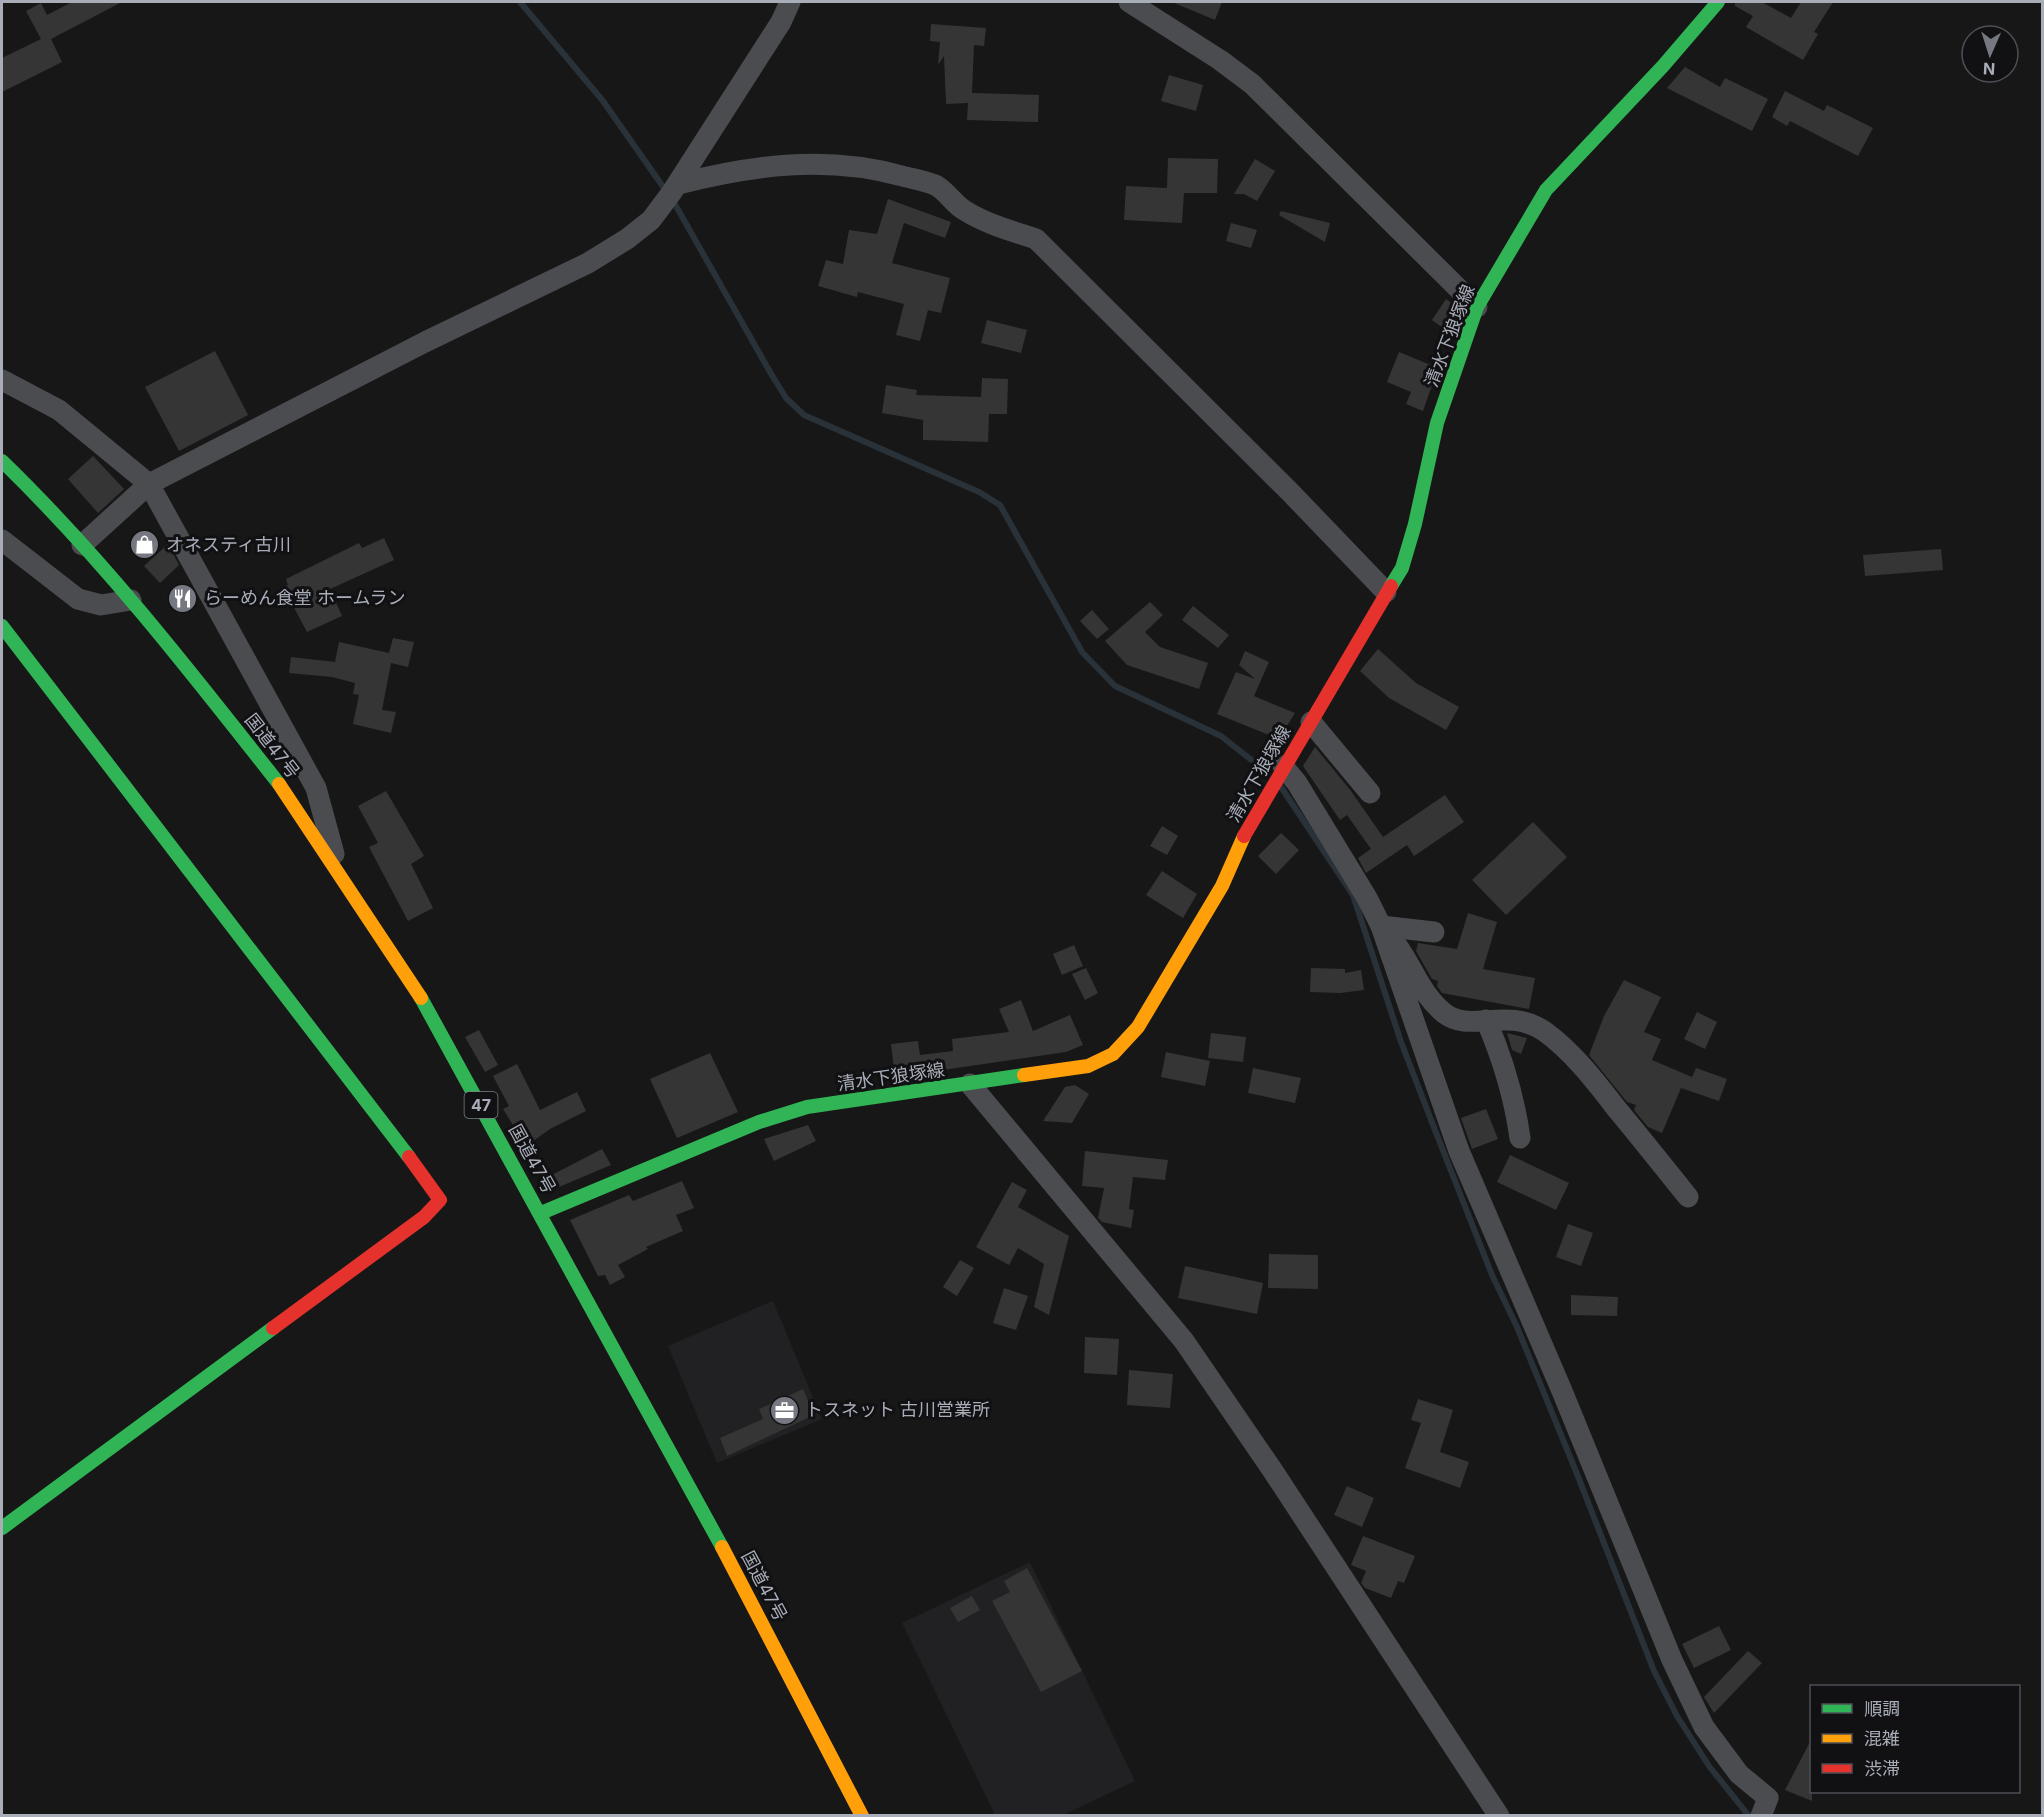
<svg xmlns="http://www.w3.org/2000/svg" width="2044" height="1817" font-family="Inter,'Noto Sans JP',sans-serif">
<style>
.built{fill:#212123}
.lines{fill:none;stroke-linecap:round;stroke-linejoin:round}
.stream{stroke:#2a3239;stroke-width:6}
.building{fill:#353536}
.street{stroke:#4b4c50;stroke-width:21}
.fast{stroke:#30b455;stroke-width:14}
.slow{stroke:#ff9f0a;stroke-width:14}
.jam{stroke:#e5322d;stroke-width:14}
.labels{text-anchor:middle;stroke-width:6;stroke-linejoin:round;paint-order:stroke}
.shield{fill:#111113;stroke:#7b7e86;stroke-width:1.5}
.shield-label{font-size:16px;font-weight:bold;fill:#a8adb8}
.street-label{font-size:18px;fill:#a8adb8;stroke:#111113}
.poi-label{font-size:18px;fill:#a8adb8;stroke:#111113;text-anchor:start}
</style>
<rect width="100%" height="100%" fill="#171717"/>
<g class="built">
<polygon points="773,1301 822,1419 717,1463 668,1346"/>
<polygon points="1030,1562 1135,1781 1063,1815 995,1815 902,1623"/>
</g>
<g class="lines">
<g class="stream">
<polyline points="520,2 603,101 666,191"/>
<polyline points="672,199 770,372 786,398 804,415 979,492 1000,505 1082,652 1115,686 1221,736 1268,773"/>
<polyline points="1281,787 1353,895 1401,1042 1433,1125 1492,1275 1517,1327 1577,1474 1654,1671 1677,1716 1709,1766 1749,1816"/>
</g>
</g>
<g class="building">
<polygon points="72,2 122,2 51,39 62,62 2,92 2,58 41,39 26,11 41,3 47,15"/>
<polygon points="1172,2 1222,2 1215,20"/>
<polygon points="1735,2 1762,2 1791,18 1801,2 1833,2 1814,32 1818,34 1803,60 1746,27 1753,16 1735,6"/>
<polygon points="931,24 986,28 984,46 974,45 972,93 1039,95 1038,122 967,120 968,103 946,104 944,56 938,65 940,42 930,41"/>
<polygon points="1685,67 1720,87 1725,78 1768,99 1752,131 1667,88"/>
<polygon points="1169,75 1203,85 1196,111 1161,101"/>
<polygon points="1785,91 1824,111 1827,105 1873,128 1858,156 1790,121 1787,126 1772,117"/>
<polygon points="1168,158 1218,159 1217,193 1184,193 1182,223 1124,220 1126,186 1167,188"/>
<polygon points="1255,159 1275,171 1257,201 1244,194 1234,194"/>
<polygon points="888,199 951,222 945,238 904,223 892,263 950,278 941,313 928,310 920,341 896,335 904,304 858,292 857,297 818,286 826,260 843,264 849,230 877,234"/>
<polygon points="1281,211 1330,223 1325,242 1279,215"/>
<polygon points="1231,223 1257,230 1251,248 1226,241"/>
<polygon points="1446,299 1458,308 1447,331 1432,320"/>
<polygon points="987,320 1027,330 1021,353 981,343"/>
<polygon points="215,351 248,415 179,451 145,387"/>
<polygon points="1399,352 1438,368 1423,411 1406,404 1411,392 1387,382"/>
<polygon points="982,378 1008,379 1007,414 989,414 988,442 923,440 923,420 882,413 886,385 917,390 916,395 981,397"/>
<polygon points="93,456 124,489 98,513 68,479"/>
<polygon points="384,538 394,560 330,589 342,616 307,632 283,587 288,585 286,579 359,543 362,548"/>
<polygon points="168,544 179,565 160,583 144,566"/>
<polygon points="1941,549 1943,570 1865,576 1863,555"/>
<polygon points="1150,602 1163,615 1145,632 1160,647 1208,663 1199,689 1127,665 1105,641"/>
<polygon points="1193,606 1229,635 1218,648 1182,620"/>
<polygon points="1092,610 1109,629 1097,639 1080,621"/>
<polygon points="393,638 414,642 408,667 391,663 382,710 396,712 391,733 353,724 359,695 353,694 355,683 332,677 289,673 291,657 335,662 339,642 389,653"/>
<polygon points="1378,649 1416,683 1459,707 1446,730 1389,698 1360,671"/>
<polygon points="1245,651 1269,662 1254,696 1295,713 1279,739 1217,714 1236,672 1255,679 1239,665"/>
<polygon points="1315,747 1351,791 1383,837 1445,795 1464,822 1414,856 1407,845 1366,873 1358,858 1371,849 1347,815 1340,820 1303,766"/>
<polygon points="386,791 424,856 411,864 433,908 408,921 369,847 378,843 358,806"/>
<polygon points="1533,822 1567,857 1506,915 1472,880"/>
<polygon points="1162,826 1178,836 1167,855 1150,846"/>
<polygon points="1281,833 1299,850 1276,874 1258,856"/>
<polygon points="1162,871 1197,894 1183,918 1146,895"/>
<polygon points="1468,913 1497,922 1483,969 1535,978 1529,1009 1442,993 1437,986 1438,981 1432,979 1416,951 1418,943 1457,949"/>
<polygon points="1074,945 1083,966 1062,975 1053,954"/>
<polygon points="1086,968 1098,993 1085,1000 1072,974"/>
<polygon points="1311,968 1345,969 1345,973 1361,970 1364,990 1340,993 1310,992"/>
<polygon points="1624,980 1661,997 1644,1032 1661,1039 1652,1060 1692,1077 1696,1068 1727,1079 1719,1101 1681,1088 1662,1133 1648,1127 1634,1110 1636,1105 1627,1102 1589,1055 1604,1016"/>
<polygon points="1021,1000 1033,1031 1070,1015 1083,1045 1066,1052 895,1077 891,1044 918,1041 920,1055 953,1051 952,1039 1009,1032 999,1009"/>
<polygon points="1697,1012 1717,1022 1705,1049 1684,1039"/>
<polygon points="479,1030 498,1065 485,1072 465,1037"/>
<polygon points="1211,1033 1246,1037 1243,1062 1208,1058"/>
<polygon points="1507,1033 1527,1038 1521,1054 1512,1050"/>
<polygon points="1166,1052 1210,1061 1205,1086 1161,1077"/>
<polygon points="710,1053 738,1112 677,1138 650,1079"/>
<polygon points="517,1064 540,1110 577,1092 586,1111 550,1129 526,1146 503,1109 509,1106 493,1076"/>
<polygon points="1253,1068 1301,1078 1295,1103 1248,1093"/>
<polygon points="1075,1085 1089,1094 1072,1123 1043,1121 1065,1087"/>
<polygon points="1486,1109 1498,1139 1472,1149 1461,1118"/>
<polygon points="808,1125 816,1141 774,1161 764,1139"/>
<polygon points="602,1149 611,1165 552,1190 546,1178"/>
<polygon points="1085,1151 1168,1160 1165,1180 1133,1177 1129,1209 1134,1210 1131,1228 1102,1222 1098,1218 1104,1188 1082,1186"/>
<polygon points="1510,1155 1569,1183 1556,1210 1497,1182"/>
<polygon points="682,1181 694,1208 676,1215 683,1231 646,1247 648,1249 618,1265 625,1277 610,1285 605,1275 598,1276 570,1220 629,1195 633,1201"/>
<polygon points="1012,1182 1027,1190 1018,1207 1069,1236 1049,1315 1034,1307 1044,1264 1018,1248 1009,1265 976,1247"/>
<polygon points="1568,1224 1593,1233 1581,1266 1556,1257"/>
<polygon points="1269,1254 1318,1255 1318,1289 1268,1288"/>
<polygon points="960,1260 974,1268 957,1296 943,1287"/>
<polygon points="1185,1266 1263,1283 1257,1314 1178,1298"/>
<polygon points="1004,1288 1028,1296 1016,1330 993,1323"/>
<polygon points="1571,1295 1618,1297 1617,1316 1571,1315"/>
<polygon points="1085,1337 1119,1339 1117,1375 1084,1373"/>
<polygon points="1129,1370 1173,1374 1170,1408 1127,1405"/>
<polygon points="803,1389 814,1415 727,1456 720,1438 763,1419 759,1409"/>
<polygon points="1418,1399 1453,1410 1440,1452 1469,1462 1460,1488 1405,1468 1421,1423 1411,1420"/>
<polygon points="1347,1486 1374,1498 1362,1527 1334,1515"/>
<polygon points="1363,1536 1415,1556 1404,1583 1398,1581 1391,1598 1365,1588 1361,1583 1366,1571 1351,1565"/>
<polygon points="1027,1568 1082,1671 1041,1692 992,1601 1010,1592 1004,1581"/>
<polygon points="972,1596 980,1610 958,1622 950,1608"/>
<polygon points="1719,1626 1731,1650 1694,1668 1682,1644"/>
<polygon points="1748,1651 1762,1663 1714,1713 1704,1697"/>
<polygon points="1812,1738 1812,1801 1785,1790"/>
</g>
<g class="lines">
<g class="street">
<polyline points="1129,2 1220,60 1252,84 1477,307"/>
<path d="M 678,184 C 753,165 826,155 902,176 C 913,179 927,181 937,186 C 947,192 954,204 964,210 C 986,224 1012,231 1036,239 L 1290,492 L 1386,592"/>
<polyline points="2,380 59,410 149,484 316,788 334,854"/>
<polyline points="2,540 78,599 101,605 131,600"/>
<polyline points="82,545 149,484 425,342 588,263 627,239 651,220 672,192 781,22 790,2"/>
<polyline points="1311,722 1370,793"/>
<polyline points="1283,766 1297,783 1367,898 1381,926 1459,1151 1562,1391 1672,1660 1704,1727 1739,1774 1768,1798 1761,1816"/>
<polyline points="1381,926 1434,932"/>
<path d="M 1389,935 C 1411,960 1418,992 1444,1013 C 1470,1034 1506,1006 1544,1031 C 1572,1051 1595,1081 1616,1108 C 1640,1137 1664,1167 1688,1197"/>
<path d="M 1486,1020 C 1503,1059 1514,1095 1520,1138"/>
<polyline points="970,1084 1184,1341 1273,1471 1499,1816"/>
</g>
<g class="fast">
<path d="M 2,461 C 104,560 191,672 279,784"/>
<polyline points="1391,586 1402,568 1415,524 1437,423 1477,307 1546,190 1663,66 1718,2"/>
<polyline points="2,626 409,1157"/>
<polyline points="421,998 722,1547"/>
<polyline points="541,1213 759,1122 807,1107 1024,1075"/>
<polyline points="2,1528 273,1328"/>
</g>
<g class="slow">
<polyline points="279,784 421,998"/>
<polyline points="1024,1075 1088,1066 1113,1054 1138,1027 1222,886 1244,836"/>
<polyline points="722,1547 862,1816"/>
</g>
<g class="jam">
<polyline points="1244,836 1391,586"/>
<polyline points="273,1328 424,1217 440,1200 409,1157"/>
</g>
</g>
<defs>
<symbol id="shop-disc" viewBox="-11 -11 22 22"><circle r="9.5" fill="#757880" stroke="#111113"/><path d="M-5-2.5h2.3a2.7 3.5 0 0 1 5.4 0H5L5.5 6h-11ZM-1.5-2.5h3a1.5 2.3 0 0 0-3 0Z" fill="#fff"/></symbol>
<symbol id="restaurant-disc" viewBox="-11 -11 22 22"><circle r="9.5" fill="#757880" stroke="#111113"/><path d="M-5-6h1v4h1v-4h1v4h1v-4h1v5L-1.5 .5V6h-2V.5L-5-1ZM5-6V6H3V1.5H1.5Q1.5-4 5-6Z" fill="#fff"/></symbol>
<symbol id="office-disc" viewBox="-11 -11 22 22"><circle r="9.5" fill="#757880" stroke="#111113"/><path d="M-6-3h4V-5.5h4V-3h4V5H-6ZM-1-4.5V-3h2v-1.5ZM-6 0V1H6V0Z" fill="#fff"/></symbol>
</defs>
<g fill-rule="evenodd">
<use href="#shop-disc" x="128" y="528" width="33" height="33"/>
<use href="#restaurant-disc" x="166" y="582" width="33" height="33"/>
<use href="#office-disc" x="768" y="1394" width="33" height="33"/>
</g>
<g class="labels">
<rect class="shield" x="464.5" y="1092" width="33" height="26" rx="4.5"/>
<g class="shield-label">
<text x="481" y="1111">47</text>
</g>
<g class="street-label">
<text transform="translate(1450 336) rotate(-69)" y="6">清水下狼塚線</text>
<text transform="translate(272 746) rotate(52)" y="6">国道47号</text>
<text transform="translate(1259 774) rotate(-60)" y="6">清水下狼塚線</text>
<text transform="translate(891 1077) rotate(-8)" y="6">清水下狼塚線</text>
<text transform="translate(532 1159) rotate(61)" y="6">国道47号</text>
<text transform="translate(764 1586) rotate(62)" y="6">国道47号</text>
</g>
<g class="poi-label">
<text x="166" y="551">オネスティ古川</text>
<text x="204" y="604">らーめん食堂 ホームラン</text>
<text x="805" y="1416">トスネット 古川営業所</text>
</g>
</g>
<rect width="2044" height="1817" fill="none" stroke="#a8adb8" stroke-width="6"/>
<rect x="1810" y="1685" width="210" height="108" fill="#111113" stroke="#4d4f55" stroke-width="1.5"/>
<rect x="1822" y="1704" width="30" height="9" fill="#30b455" stroke="#4d4f55" stroke-width="1.5"/>
<text x="1864" y="1715" font-size="18" fill="#a8adb8">順調</text>
<rect x="1822" y="1734" width="30" height="9" fill="#ff9f0a" stroke="#4d4f55" stroke-width="1.5"/>
<text x="1864" y="1745" font-size="18" fill="#a8adb8">混雑</text>
<rect x="1822" y="1764" width="30" height="9" fill="#e5322d" stroke="#4d4f55" stroke-width="1.5"/>
<text x="1864" y="1775" font-size="18" fill="#a8adb8">渋滞</text>
<g transform="translate(1990 54) rotate(183)"><circle r="28" fill="#111113" stroke="#4d4f55" stroke-width="1.5"/>
<path d="M0-4.5L10 22L0 15L-10 22Z" fill="#757880"/>
<text y="-9" font-size="16" font-weight="bold" text-anchor="middle" fill="#a8adb8">N</text>
</g>
</svg>
